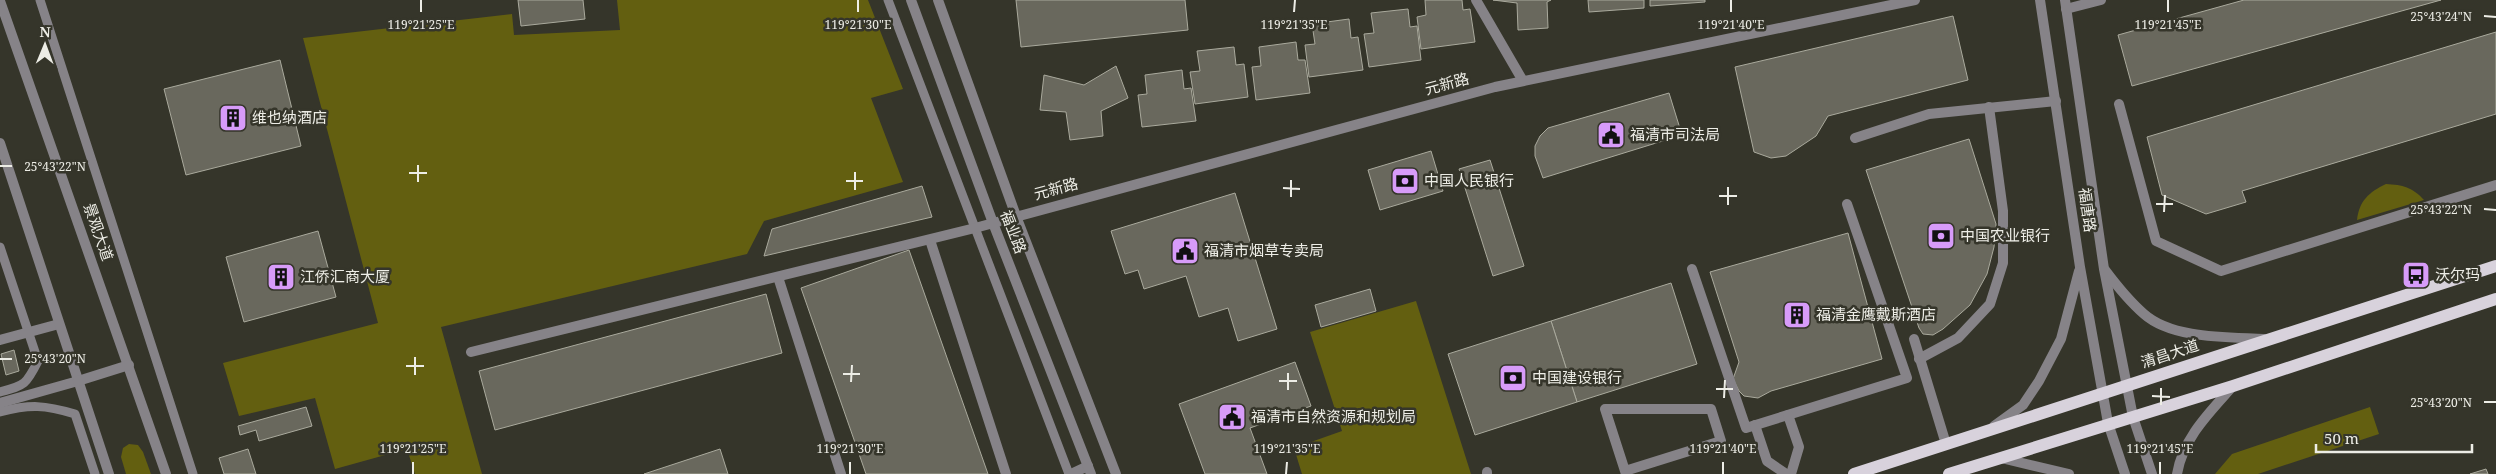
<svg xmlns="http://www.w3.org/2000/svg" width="2496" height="474" font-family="'Noto Serif','Noto Sans SC',serif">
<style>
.green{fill:#635f10}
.building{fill:#69685d;stroke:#aaaa9d}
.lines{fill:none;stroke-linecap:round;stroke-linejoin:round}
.service{stroke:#868388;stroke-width:9}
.minor{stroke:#868388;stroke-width:10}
.tertiary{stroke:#868388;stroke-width:10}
.primary{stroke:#d8d2dc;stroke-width:12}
.ticks{fill:none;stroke:#edede6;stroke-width:2}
.labels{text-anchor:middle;stroke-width:5;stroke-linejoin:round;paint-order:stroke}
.street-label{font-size:15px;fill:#edede6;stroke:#35352a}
.poi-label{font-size:15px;fill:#edede6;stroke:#35352a;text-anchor:start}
.ticks-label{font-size:12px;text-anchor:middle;fill:#edede6;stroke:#35352a;stroke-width:5;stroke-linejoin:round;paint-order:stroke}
</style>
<rect width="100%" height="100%" fill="#35352a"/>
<g class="green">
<polygon points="617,0 868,0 903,89 871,98 903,182 764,221 747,254 441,327 482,474 415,474 407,449 335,469 315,398 239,416 223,363 378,323 303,38 512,14 514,35 620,30"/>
<path d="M 2386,184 C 2403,185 2412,187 2424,200 L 2357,220 C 2359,201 2369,192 2386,184 Z"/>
<polygon points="1416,301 1471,474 1302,474 1294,448 1342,431 1310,332"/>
<polygon points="2370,407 2379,434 2258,474 2215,474 2232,454"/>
<polygon points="129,444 138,445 143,452 151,474 126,474 121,457 123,448"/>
</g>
<g class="building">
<polygon points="518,0 583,0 585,19 521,26"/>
<polygon points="1016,0 1185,0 1188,30 1021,47"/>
<polygon points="1425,0 1462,0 1463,10 1470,9 1475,42 1421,49 1417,17 1426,15"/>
<polygon points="1493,0 1551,0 1547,2 1548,28 1518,30 1517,3"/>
<polygon points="1588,0 1644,0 1644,8 1589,12"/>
<polygon points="1650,0 1705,0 1705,2 1650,6"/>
<polygon points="2244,0 2441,0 2132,86 2118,35"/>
<polygon points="1408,9 1410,27 1417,26 1421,60 1369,67 1364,34 1374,33 1371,13"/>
<polygon points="1953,16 1968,80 1828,116 1816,136 1786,156 1771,158 1754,152 1735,67"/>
<polygon points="1349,19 1351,38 1358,37 1363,70 1309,77 1305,45 1315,44 1312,24"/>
<polygon points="2496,32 2496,114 2242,191 2246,202 2206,214 2162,195 2147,137"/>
<polygon points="1296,42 1298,60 1305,60 1310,93 1256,100 1252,67 1261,66 1259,47"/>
<polygon points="1234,47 1236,65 1244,64 1248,97 1195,104 1190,72 1200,71 1197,51"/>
<polygon points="280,60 301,146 186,175 164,89"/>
<polygon points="1116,66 1128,98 1101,111 1103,136 1070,140 1066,112 1040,110 1044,75 1084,85"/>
<polygon points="1182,70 1184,89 1191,88 1196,121 1142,127 1138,95 1147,94 1145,75"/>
<polygon points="1669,93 1682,135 1543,178 1535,156 1535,146 1540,136 1548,128"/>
<polygon points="1969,139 1996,224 1994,247 1987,274 1970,305 1943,329 1933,335 1923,334 1919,328 1866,170"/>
<polygon points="1431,151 1443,191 1380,210 1368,170"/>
<polygon points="1490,160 1524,266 1493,276 1459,169"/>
<polygon points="922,186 932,217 764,256 772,229"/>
<polygon points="1235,193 1277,329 1238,341 1228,308 1199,317 1186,276 1144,289 1138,270 1125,274 1111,231"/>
<polygon points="318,231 336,297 244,322 226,257"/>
<polygon points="1848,233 1882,359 1771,391 1758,398 1744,396 1739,391 1733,379 1739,362 1710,272"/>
<polygon points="909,250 988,474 866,474 801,288"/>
<polygon points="1671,283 1697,364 1577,402 1551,321"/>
<polygon points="1370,289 1376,311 1321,327 1315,305"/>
<polygon points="766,294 782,353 495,430 479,371"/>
<polygon points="1551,321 1577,402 1475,435 1448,354"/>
<polygon points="14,350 19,371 6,375 1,354"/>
<polygon points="1295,362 1311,406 1250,428 1267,474 1205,474 1179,404"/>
<polygon points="306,407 312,426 259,441 256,430 240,435 238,426"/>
<polygon points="248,449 256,474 224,474 219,458"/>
<polygon points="720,449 728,474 644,474"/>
<polygon points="2486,469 2488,474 2470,474"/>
</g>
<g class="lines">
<g class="service">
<polyline points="40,0 193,474"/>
<polyline points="888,0 1069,474"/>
<path d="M 0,247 L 38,361 C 26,385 25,385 0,392"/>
<path d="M 0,412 C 30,404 45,405 75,414 L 95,474"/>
</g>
<g class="minor">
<polyline points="1476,0 1523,81"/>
<polyline points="2066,9 2101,0"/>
<polyline points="2119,104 2156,241 2221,271 2496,185"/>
<polyline points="1855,138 1929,114 2056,101"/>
<polyline points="930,240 1006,474"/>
<polyline points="1692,269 1746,428 1907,378 1847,204"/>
<polyline points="778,277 841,474"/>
<polyline points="1914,339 1946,444"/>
<polyline points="0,340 59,324"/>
<polyline points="471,352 975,228 1495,87 1915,0"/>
<polyline points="1919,359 1958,338 1990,304 2003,263 2003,211 1989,107"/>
<polyline points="0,403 78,381"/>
<polyline points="1788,415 1799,447 1791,474"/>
<polyline points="1755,425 1767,461 1786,474"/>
<polyline points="1625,471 1721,441 1711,409 1605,409 1625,471 1626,474"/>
<polyline points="1487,472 1487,474"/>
<polyline points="1071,474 1088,466"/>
</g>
<g class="tertiary">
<polyline points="911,0 993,223 1091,474"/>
<polyline points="938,0 1016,216 1116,474"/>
<polyline points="2040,0 2080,267 2108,423 2125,474"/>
<polyline points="2065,0 2104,269 2133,417 2152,474"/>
<polyline points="0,1 166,474"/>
<polyline points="0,143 109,474"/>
<path d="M 2105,270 C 2117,286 2129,301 2144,314 C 2172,339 2228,337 2264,339"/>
<polyline points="78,381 129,365"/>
<polyline points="1994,426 2023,405 2039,381 2061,339 2079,271"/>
<polyline points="2001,458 2069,474"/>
<path d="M 2177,474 C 2183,438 2209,413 2233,386"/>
</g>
<g class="primary">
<polyline points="1854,474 2496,266"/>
<polyline points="1949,474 2233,386 2496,299"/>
</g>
</g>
<path class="ticks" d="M 421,12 L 421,0M 858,12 L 858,0M 1294,12 L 1295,0M 1731,12 L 1731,0M 2168,12 L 2168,0M 2484,16 L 2496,17M 0,166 L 12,166M 409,173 L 427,173M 846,181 L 863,181M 418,182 L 418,165M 1283,188 L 1300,189M 855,190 L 855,172M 1719,196 L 1737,196M 1291,197 L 1291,180M 2156,204 L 2173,204M 1728,205 L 1728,187M 2484,209 L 2496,210M 2164,212 L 2165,195M 0,359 L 12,359M 406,366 L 424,366M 843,374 L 860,374M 415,375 L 415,357M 1279,381 L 1297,381M 851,382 L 852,365M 1716,389 L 1733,389M 1288,390 L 1288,373M 2152,396 L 2170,397M 1724,398 L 1725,380M 2484,402 L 2496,402M 2161,405 L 2161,388M 413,474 L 413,462M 850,474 L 850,462M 1286,474 L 1287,462M 1723,474 L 1723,462M 2160,474 L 2160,462"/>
<defs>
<symbol id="building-square" viewBox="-11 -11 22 22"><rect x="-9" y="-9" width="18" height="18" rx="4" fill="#d79bf9" stroke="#35352a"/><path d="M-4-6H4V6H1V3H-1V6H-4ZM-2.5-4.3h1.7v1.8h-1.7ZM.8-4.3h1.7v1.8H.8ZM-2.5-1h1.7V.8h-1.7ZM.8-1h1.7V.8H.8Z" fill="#111"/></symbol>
<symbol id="civic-square" viewBox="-11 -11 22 22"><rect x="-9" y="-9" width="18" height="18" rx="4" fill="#d79bf9" stroke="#35352a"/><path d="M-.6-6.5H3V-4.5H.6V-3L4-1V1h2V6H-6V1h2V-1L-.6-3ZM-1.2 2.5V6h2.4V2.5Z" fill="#111"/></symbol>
<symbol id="bank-square" viewBox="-11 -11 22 22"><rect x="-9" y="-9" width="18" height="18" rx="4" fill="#d79bf9" stroke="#35352a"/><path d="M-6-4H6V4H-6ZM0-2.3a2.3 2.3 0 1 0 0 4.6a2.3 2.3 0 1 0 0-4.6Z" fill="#111"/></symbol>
<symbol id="bus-square" viewBox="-11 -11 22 22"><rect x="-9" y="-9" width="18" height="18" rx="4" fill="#d79bf9" stroke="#35352a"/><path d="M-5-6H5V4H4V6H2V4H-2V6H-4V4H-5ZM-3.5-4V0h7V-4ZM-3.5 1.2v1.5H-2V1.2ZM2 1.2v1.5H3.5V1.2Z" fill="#111"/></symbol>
</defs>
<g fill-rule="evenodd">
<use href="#building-square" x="217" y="102" width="32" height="32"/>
<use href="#civic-square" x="1595" y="119" width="32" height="32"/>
<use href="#bank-square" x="1389" y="165" width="32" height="32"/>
<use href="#bank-square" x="1925" y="220" width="32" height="32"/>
<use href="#civic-square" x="1169" y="235" width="32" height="32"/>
<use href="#bus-square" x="2400" y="259" width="32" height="32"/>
<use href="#building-square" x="265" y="261" width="32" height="32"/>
<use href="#building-square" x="1781" y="299" width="32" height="32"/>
<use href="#bank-square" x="1497" y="362" width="32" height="32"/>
<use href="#civic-square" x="1216" y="401" width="32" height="32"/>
</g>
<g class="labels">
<g class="street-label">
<text transform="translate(1447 84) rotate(-15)" y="5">元新路</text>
<text transform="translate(1056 189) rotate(-15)" y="5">元新路</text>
<text transform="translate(2087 210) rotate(82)" y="5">福唐路</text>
<text transform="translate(98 232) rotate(71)" y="5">景观大道</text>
<text transform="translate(1013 232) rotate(69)" y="5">福业路</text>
<text transform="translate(2170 354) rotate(-18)" y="5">清昌大道</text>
</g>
<g class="poi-label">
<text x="252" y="123">维也纳酒店</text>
<text x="1630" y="140">福清市司法局</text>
<text x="1424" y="186">中国人民银行</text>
<text x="1960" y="241">中国农业银行</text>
<text x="1204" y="256">福清市烟草专卖局</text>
<text x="2435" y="280">沃尔玛</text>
<text x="300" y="282">江侨汇商大厦</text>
<text x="1816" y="320">福清金鹰戴斯酒店</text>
<text x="1532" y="383">中国建设银行</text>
<text x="1251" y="422">福清市自然资源和规划局</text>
</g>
</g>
<g class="ticks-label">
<text x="2441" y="21">25°43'24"N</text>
<text x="421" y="29">119°21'25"E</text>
<text x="858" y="29">119°21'30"E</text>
<text x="1294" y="29">119°21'35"E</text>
<text x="1731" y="29">119°21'40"E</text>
<text x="2168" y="29">119°21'45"E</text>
<text x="55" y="171">25°43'22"N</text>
<text x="2441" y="214">25°43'22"N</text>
<text x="55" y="363">25°43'20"N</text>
<text x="2441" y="407">25°43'20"N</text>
<text x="413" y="453">119°21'25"E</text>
<text x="850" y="453">119°21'30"E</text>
<text x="1287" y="453">119°21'35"E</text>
<text x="1723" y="453">119°21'40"E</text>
<text x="2160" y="453">119°21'45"E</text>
</g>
<g transform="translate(45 45) rotate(1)" stroke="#35352a" stroke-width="4" paint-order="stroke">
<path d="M0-4L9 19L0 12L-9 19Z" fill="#edede6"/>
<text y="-8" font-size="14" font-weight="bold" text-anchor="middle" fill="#edede6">N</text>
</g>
<path d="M2316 444v8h156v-8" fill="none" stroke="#edede6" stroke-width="2.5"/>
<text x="2324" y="444" font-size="15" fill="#edede6" stroke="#35352a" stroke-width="4" paint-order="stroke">50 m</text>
</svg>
